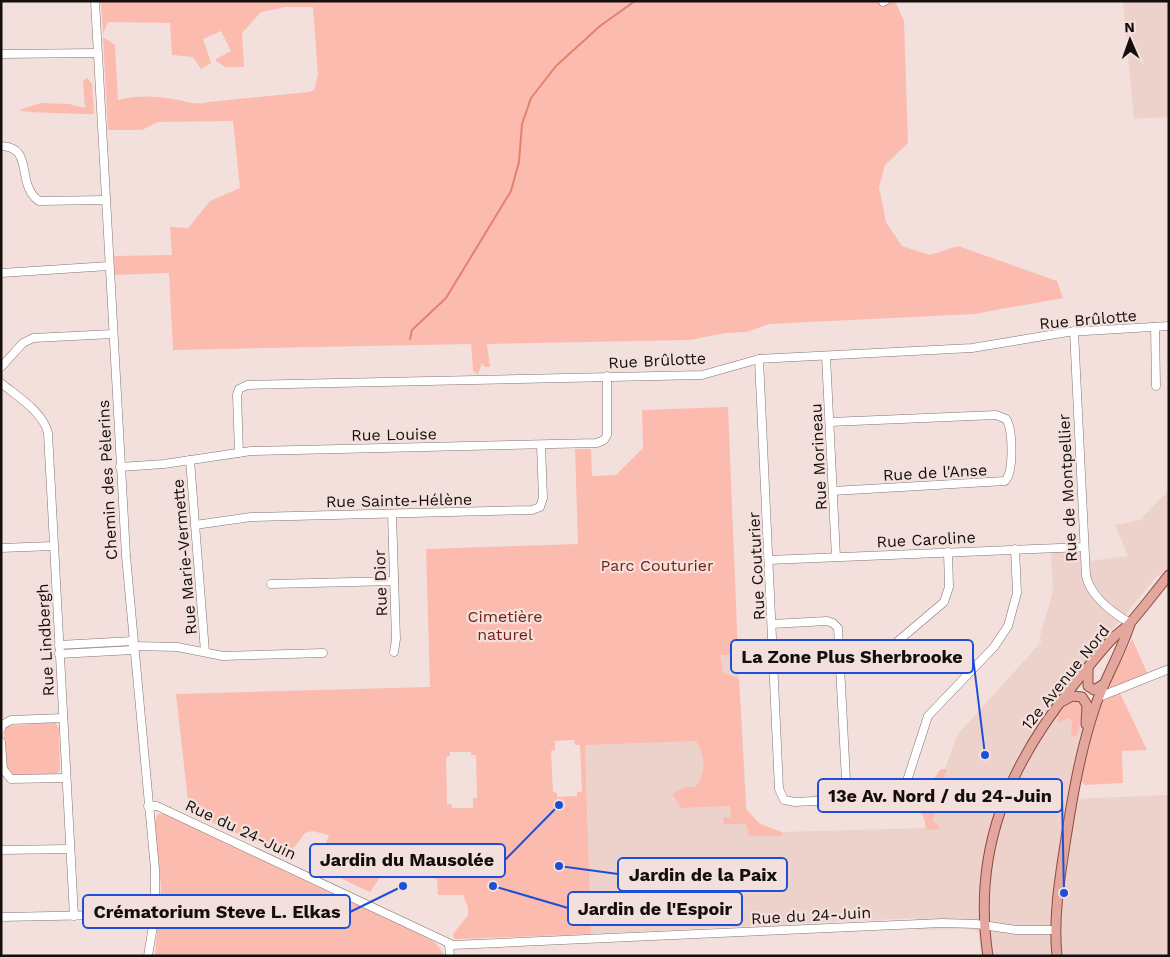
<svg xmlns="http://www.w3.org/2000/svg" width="1170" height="957" font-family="'Work Sans',sans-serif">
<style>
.built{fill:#edd2cc}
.green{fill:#fcbbaf;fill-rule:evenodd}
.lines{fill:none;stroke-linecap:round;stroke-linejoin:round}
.stream{stroke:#e3816f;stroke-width:2}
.minor-casing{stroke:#857471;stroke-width:9}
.major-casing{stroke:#8e4b40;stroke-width:11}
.minor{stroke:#fff;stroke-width:8}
.major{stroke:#e3a79d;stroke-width:9}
.labels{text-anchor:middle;stroke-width:4.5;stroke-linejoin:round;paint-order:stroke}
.street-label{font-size:16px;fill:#140e0d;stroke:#f3e0dc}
.park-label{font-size:16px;fill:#751e11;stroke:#f3e0dc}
.leader{fill:none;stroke:#1d4ed8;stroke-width:2}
.callout-dot{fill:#1d4ed8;stroke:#f3e0dc;stroke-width:2}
.callout{fill:#f3e0dc;stroke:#1d4ed8;stroke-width:2}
.callout-label{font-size:18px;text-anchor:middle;font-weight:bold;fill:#140e0d}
</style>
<rect width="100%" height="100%" fill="#f3e0dc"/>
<g class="built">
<polygon points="1123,1 1169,1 1169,117 1134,119"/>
<polygon points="1169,490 1169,584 1158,575 1053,701 1058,705 1085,699 1084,741 1073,799 1169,795 1169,956 981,956 978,933 975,930 965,929 917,930 918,918 591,934 582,647 737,641 748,833 924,828 957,735 1042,641 1039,640 1053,591 1051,551 1088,549 1089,561 1128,556 1115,525 1140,520"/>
</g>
<g class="green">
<path d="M 101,1 L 895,1 L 904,21 L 908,143 L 885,165 L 879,187 L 886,222 L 902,246 L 930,255 L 958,246 L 1057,281 L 1063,298 L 974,314 L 769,324 L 747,332 L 725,333 L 690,340 L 487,344 L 490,367 L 485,367 L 482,363 L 478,374 L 473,371 L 471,344 L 173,350 L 169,273 L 115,275 L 114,256 L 172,255 L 170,227 L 188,228 L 210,201 L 240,188 L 233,121 L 158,122 L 142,130 L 108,130 L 103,37 L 115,45 L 118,100 C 136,95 155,96 173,99 C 186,101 195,106 208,102 L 308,92 L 314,90 L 318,75 L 313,7 L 285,7 L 261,12 L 242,33 L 244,67 L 225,67 L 216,61 L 216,59 L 231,51 L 221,31 L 203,39 L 211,63 L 201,69 L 193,57 L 172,55 L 170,23 L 108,22 L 103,34 Z"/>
<path d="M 87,78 L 92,84 L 94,114 C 83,114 23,113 19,110 L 41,103 L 69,104 L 85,108 L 83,81 Z"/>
<path d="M 728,407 L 738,654 L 720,655 L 723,672 L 739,679 L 746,809 L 760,824 L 782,832 L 781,836 L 749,836 L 746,824 L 724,824 L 723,817 L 731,817 L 730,806 L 681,808 L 672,794 L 686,787 L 695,787 C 707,774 705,755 696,741 L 585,745 L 591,934 L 459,939 L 454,939 L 453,934 L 468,915 L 468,907 L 463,895 L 438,895 L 437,879 L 395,860 L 385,870 L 370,892 C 354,884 324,875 324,854 C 324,847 327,841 329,835 L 312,831 L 305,833 C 295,846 294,853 275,850 L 193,814 L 189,810 L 176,694 L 430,687 L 426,549 L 578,544 L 575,449 L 591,449 L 592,476 L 616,475 L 643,448 L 642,410 ZM 574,740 L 575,745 L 580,745 L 582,792 L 577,792 L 577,796 L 557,797 L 557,793 L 553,792 L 551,751 L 555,750 L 555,741 ZM 450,752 L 471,752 L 471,755 L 476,755 L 477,798 L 473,798 L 473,808 L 452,808 L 451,804 L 447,804 L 446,757 L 450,756 Z"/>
<polygon points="1132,639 1148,675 1111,689 1109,685"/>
<polygon points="1120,693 1147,750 1122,751 1123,783 1085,785 1081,781 1082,774 1099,710 1103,701"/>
<polygon points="1081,699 1084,708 1077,735 1071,737 1072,721 1068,718 1059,723 1057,713 1069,700"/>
<path d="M 55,722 L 59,729 L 60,771 L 55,774 L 13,775 C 0,769 5,742 4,730 L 7,726 Z"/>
<path d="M 941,769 L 947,769 L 940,791 L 961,795 L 974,784 L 975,786 L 957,804 L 938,804 L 933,821 L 939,826 L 939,829 L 927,830 L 924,818 L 918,808 C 922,805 926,806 929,803 C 935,796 928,782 941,769 Z"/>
<polygon points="158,814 164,814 191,826 420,934 436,943 445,956 155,956 161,887 155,821"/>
</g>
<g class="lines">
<polyline class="stream" points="410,339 412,330 446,298 511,191 519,162 522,124 531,98 556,66 600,26 635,1"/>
<defs>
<g id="minor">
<polyline points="95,1 126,556 155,869 155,914 148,956"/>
<polyline points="883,2 885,1"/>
<polyline points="1,54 97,53"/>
<path d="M 1,146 C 35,147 15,184 39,201 L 105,200"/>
<polyline points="1,273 109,266"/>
<polyline points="1155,327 1156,386"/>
<path d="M 1074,331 L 1086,576 C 1091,597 1113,613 1130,623"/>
<polyline points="826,356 836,557"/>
<polyline points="759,359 779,789 784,800 795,802 890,797 903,793 928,716 994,647 1008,626 1017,593 1015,549"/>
<polyline points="1,367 23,343 33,338 113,334"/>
<path d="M 1,383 C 18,397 43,412 48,433 L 74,916"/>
<path d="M 830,422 L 996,415 L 1006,419 C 1013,429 1014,472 1005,481 L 833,491"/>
<polyline points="239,453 237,395 239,389 247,385 702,375 759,359 972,348 1068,332 1169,326"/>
<polyline points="190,460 205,652"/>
<polyline points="120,467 164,464 251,451 597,443 604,440 607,435 607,376"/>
<polyline points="392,514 396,639 394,652"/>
<polyline points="195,525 251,517 532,510 540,507 543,498 541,445"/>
<polyline points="1,548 53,546"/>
<polyline points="769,560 1084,547"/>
<polyline points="271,584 394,581"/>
<polyline points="772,624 827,621 833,623 838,628 847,799"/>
<polyline points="59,645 133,641"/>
<polyline points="133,646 177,647 223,656 323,653"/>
<polyline points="59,654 133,650"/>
<polyline points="842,666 871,664 944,602 949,587 948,552"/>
<polyline points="1099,697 1169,669"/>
<polyline points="1,729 2,725 11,720 63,718"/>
<polyline points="1,742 3,769 11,779 66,778"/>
<polyline points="148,806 157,806 453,945 942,923 976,924 1016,930 1056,930"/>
<polyline points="1,850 70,849"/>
<polyline points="1,917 155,914"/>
<polyline points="449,944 450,956"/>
</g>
<g id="major">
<polyline points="1088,668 1088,686 1094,690 1104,684"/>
<polyline points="1063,701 1072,696 1082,697 1087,705 1086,724"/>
<path d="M 988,956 C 972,851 1008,767 1072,687 C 1086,670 1099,652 1114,637 C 1119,632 1126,628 1131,622 C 1144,607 1156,591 1169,575"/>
<path d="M 1057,956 C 1053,917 1060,877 1066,838 C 1073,793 1081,748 1096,704 C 1106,677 1121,652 1130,624"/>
</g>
</defs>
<use href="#minor" class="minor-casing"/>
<use href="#major" class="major-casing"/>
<use href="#minor" class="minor"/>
<use href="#major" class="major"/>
</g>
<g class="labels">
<g class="street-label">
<text transform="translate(1088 319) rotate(-5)" y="6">Rue Brûlotte</text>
<text transform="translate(657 360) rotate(-3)" y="6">Rue Brûlotte</text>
<text transform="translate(394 434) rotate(-1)" y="6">Rue Louise</text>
<text transform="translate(818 457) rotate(-93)" y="6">Rue Morineau</text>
<text transform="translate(935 472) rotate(-3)" y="6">Rue de l'Anse</text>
<text transform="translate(107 480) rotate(-93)" y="6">Chemin des Pèlerins</text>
<text transform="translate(1067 488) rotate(-93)" y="6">Rue de Montpellier</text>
<text transform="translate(399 500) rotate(-1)" y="6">Rue Sainte-Hélène</text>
<text transform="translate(926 539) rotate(-3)" y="6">Rue Caroline</text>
<text transform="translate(184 557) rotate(-95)" y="6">Rue Marie-Vermette</text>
<text transform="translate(756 566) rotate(-93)" y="6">Rue Couturier</text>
<text transform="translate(380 583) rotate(-92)" y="6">Rue Dior</text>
<text transform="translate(45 640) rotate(-93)" y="6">Rue Lindbergh</text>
<text transform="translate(1065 677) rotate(-51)" y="6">12e Avenue Nord</text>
<text transform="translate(241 829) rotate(25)" y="6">Rue du 24-Juin</text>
<text transform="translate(811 915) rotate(-3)" y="6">Rue du 24-Juin</text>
</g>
<g class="park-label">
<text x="657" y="571">Parc Couturier</text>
<text x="505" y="622">Cimetière<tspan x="505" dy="18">naturel</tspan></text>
</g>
</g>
<path class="leader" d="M985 755L973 657M1064 893L1062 796M559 805L505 860M559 866L618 874M493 886L568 908M403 886L350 912"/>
<g class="callout-dot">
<circle cx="985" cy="755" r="5"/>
<circle cx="1064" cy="893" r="5"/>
<circle cx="559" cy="805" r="5"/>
<circle cx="559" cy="866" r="5"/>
<circle cx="493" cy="886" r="5"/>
<circle cx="403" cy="886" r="5"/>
</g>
<g class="callout">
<rect x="731" y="640" width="242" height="33" rx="5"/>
<rect x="818" y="779" width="244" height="33" rx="5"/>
<rect x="310" y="844" width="195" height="33" rx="5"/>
<rect x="618" y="858" width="169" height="33" rx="5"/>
<rect x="568" y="892" width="174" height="33" rx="5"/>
<rect x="83" y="895" width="267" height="33" rx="5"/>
</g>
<g class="callout-label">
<text x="852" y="663">La Zone Plus Sherbrooke</text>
<text x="940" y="802">13e Av. Nord / du 24-Juin</text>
<text x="407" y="866">Jardin du Mausolée</text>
<text x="703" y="881">Jardin de la Paix</text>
<text x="655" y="915">Jardin de l'Espoir</text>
<text x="217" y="918">Crématorium Steve L. Elkas</text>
</g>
<rect width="1170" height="957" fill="none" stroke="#140e0d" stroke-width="5"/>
<g transform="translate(1130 40) rotate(358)" stroke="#f3e0dc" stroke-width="4" paint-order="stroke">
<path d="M0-4L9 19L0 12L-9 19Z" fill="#140e0d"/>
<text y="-8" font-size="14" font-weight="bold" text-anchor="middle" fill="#140e0d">N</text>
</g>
</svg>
